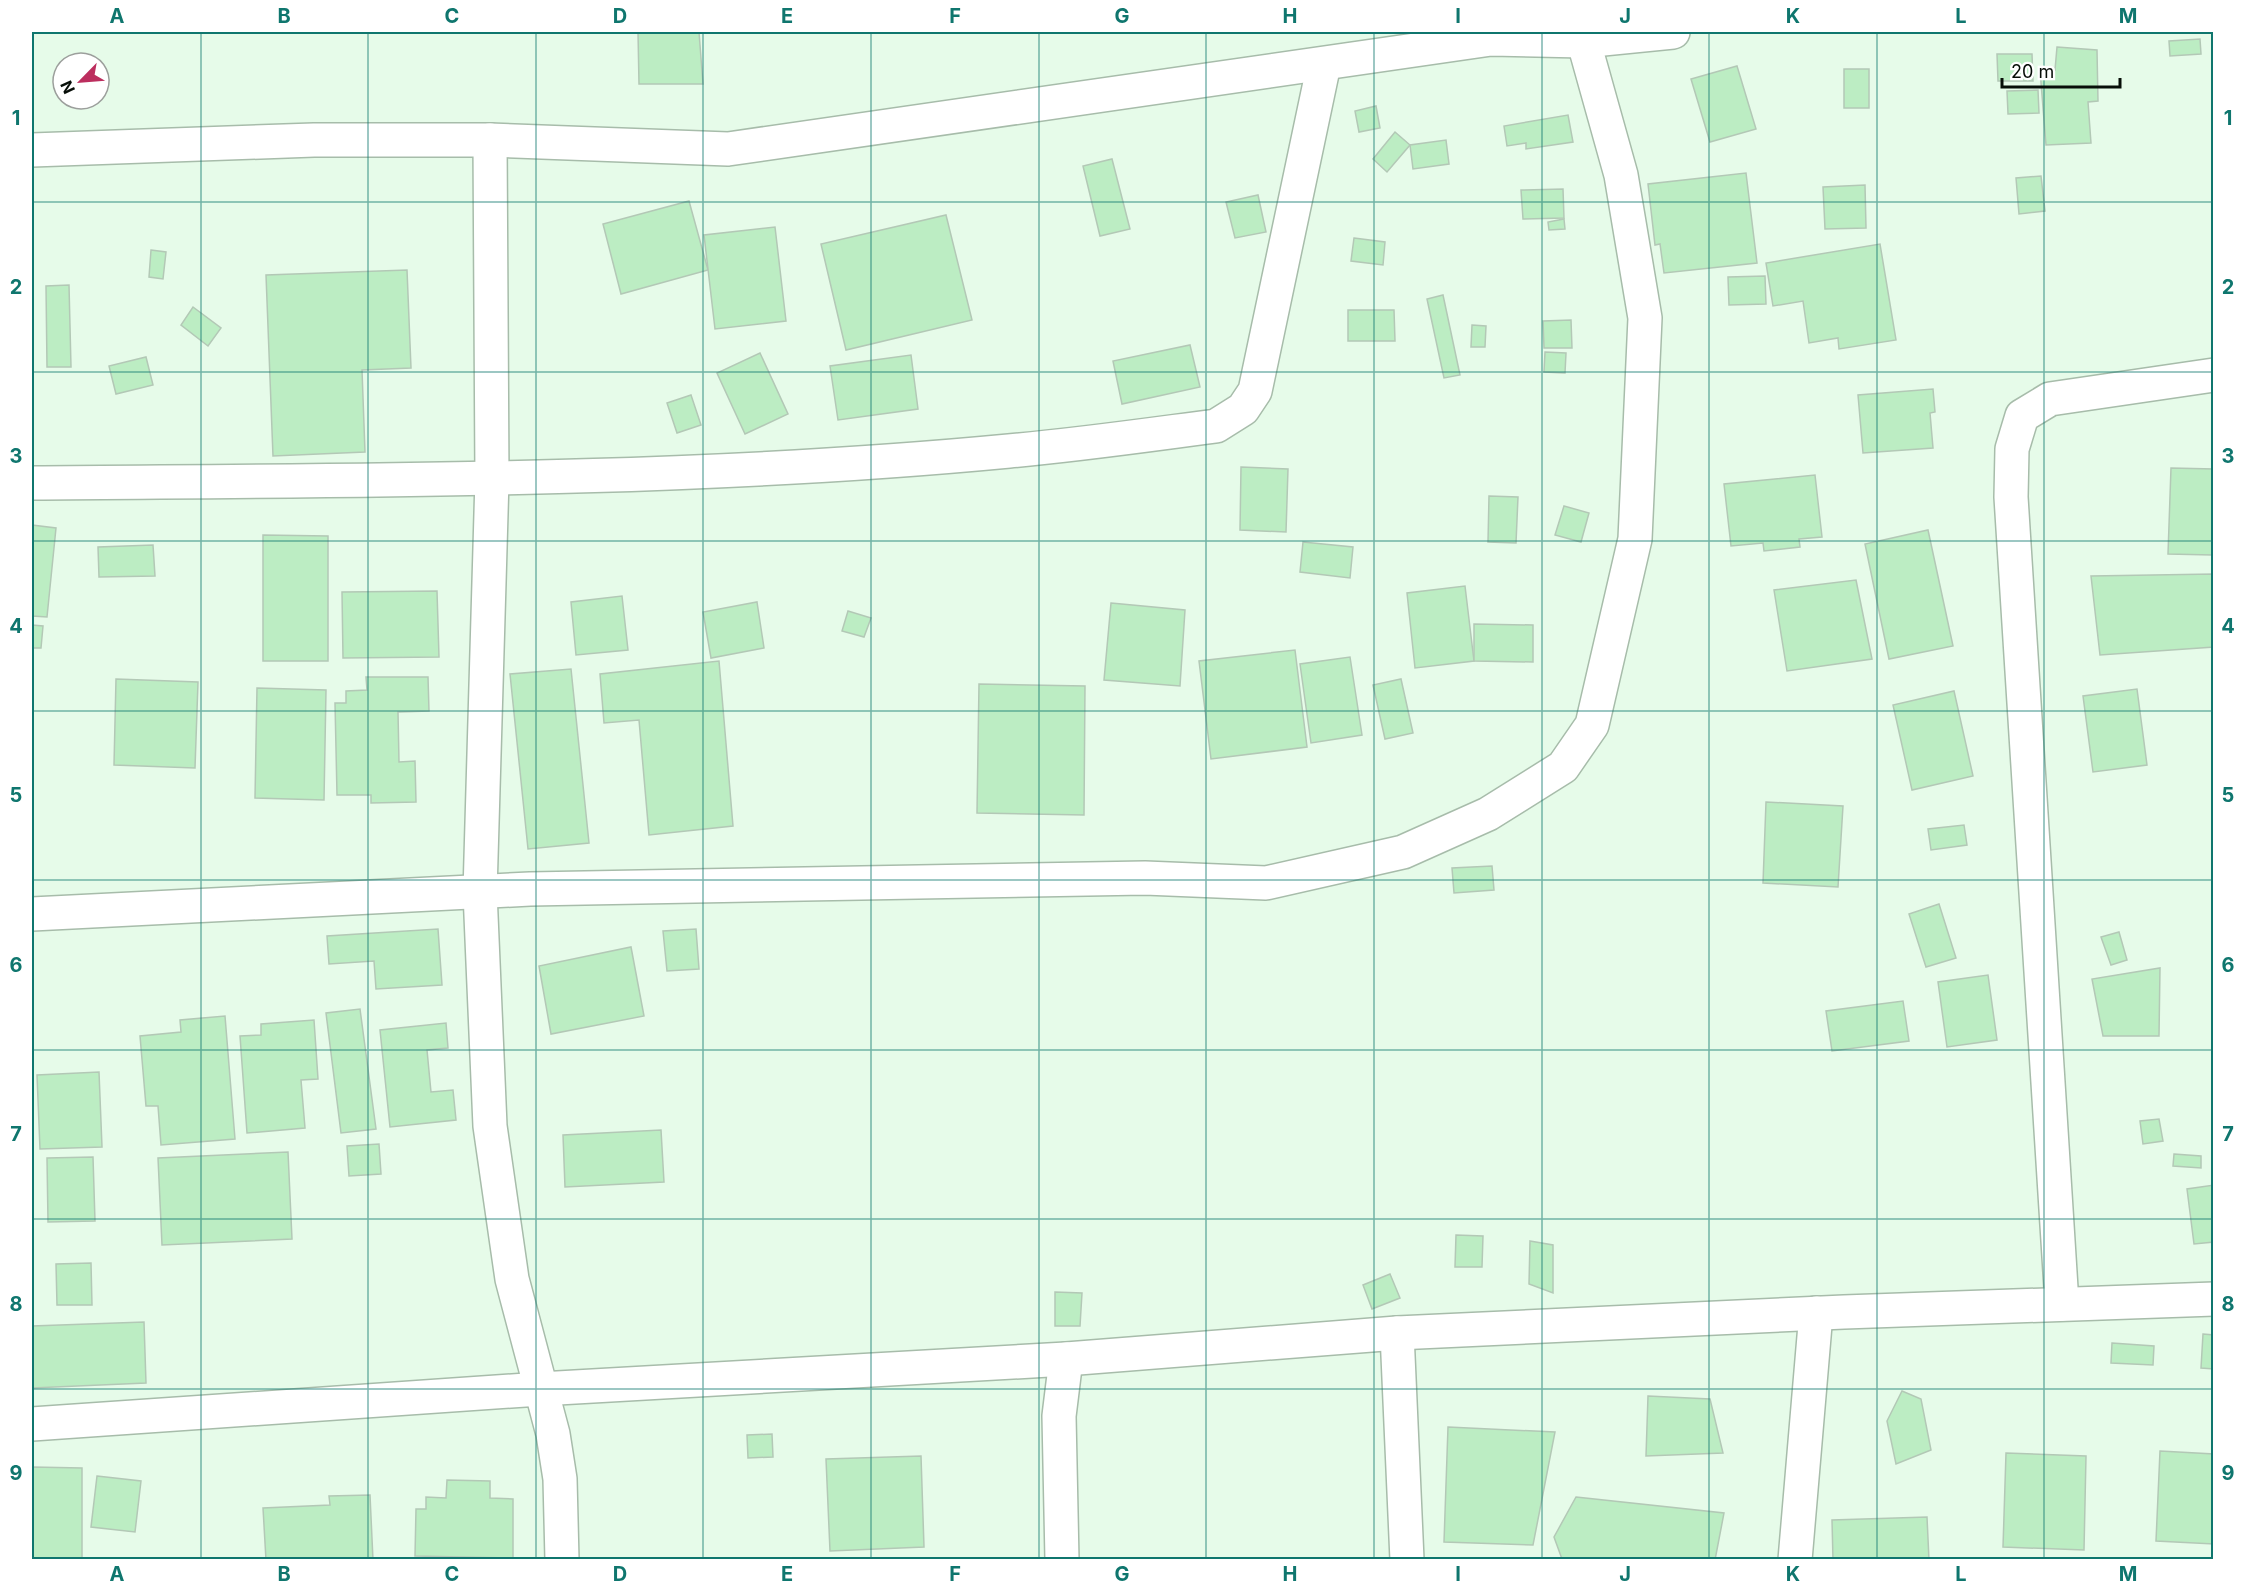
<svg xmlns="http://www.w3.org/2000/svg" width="2245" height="1591" font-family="Inter,sans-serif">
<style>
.building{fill:#bcedc3;stroke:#b3c8b6;stroke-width:1.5}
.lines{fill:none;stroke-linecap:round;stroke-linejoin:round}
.street-casing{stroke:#a7bcaa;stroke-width:36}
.street{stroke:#fff;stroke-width:33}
.grid{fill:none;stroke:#0f766e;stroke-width:1.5;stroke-opacity:0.55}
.neatline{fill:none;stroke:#0f766e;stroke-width:2}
.grid-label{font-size:20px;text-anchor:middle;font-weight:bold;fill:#0f766e}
</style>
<rect width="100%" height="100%" fill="#e6fbe9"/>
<g class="building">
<polygon points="638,32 699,32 703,84 639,84"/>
<polygon points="2200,39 2201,54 2170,56 2169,41"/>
<polygon points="2057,47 2097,50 2098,101 2088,102 2091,143 2046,145 2040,70 2055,70"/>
<polygon points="1997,54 2032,54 2033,81 1998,81"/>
<polygon points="1737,66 1756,129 1710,142 1691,79"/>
<rect x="1844" y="69" width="25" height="39"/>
<polygon points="2038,90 2039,113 2008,114 2007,91"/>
<polygon points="1376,106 1380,128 1359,132 1355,111"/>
<polygon points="1568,115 1573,142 1526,149 1526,143 1507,146 1504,126"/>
<polygon points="1395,132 1410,145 1387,172 1373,159"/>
<polygon points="1446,140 1449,164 1413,169 1410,145"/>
<polygon points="1112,159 1130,229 1100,236 1083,166"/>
<polygon points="1746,173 1757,263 1664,273 1660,244 1655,245 1648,184"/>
<polygon points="2041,176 2045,211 2019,214 2016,178"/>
<polygon points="1865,185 1866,228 1825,229 1823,187"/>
<polygon points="1563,189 1564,218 1523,219 1521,190"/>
<polygon points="1258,195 1266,232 1235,238 1226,202"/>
<polygon points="689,201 708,270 621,294 603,224"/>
<polygon points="946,215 972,320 846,350 821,244"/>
<polygon points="1564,219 1565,229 1549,230 1548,222"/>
<polygon points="775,227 786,321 715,329 704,235"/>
<polygon points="1354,238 1385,242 1383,265 1351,261"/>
<polygon points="1880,244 1896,340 1839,349 1838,338 1809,343 1803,301 1773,306 1766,263"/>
<polygon points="151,250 166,252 163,279 149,277"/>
<polygon points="407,270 411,368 362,370 365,452 273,456 266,275"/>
<polygon points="1765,276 1766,304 1729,305 1728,277"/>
<polygon points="69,285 71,367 47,367 46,286"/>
<polygon points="1443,295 1460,375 1444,378 1427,299"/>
<polygon points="193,307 221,328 208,346 181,325"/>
<polygon points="1348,310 1394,310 1395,341 1348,341"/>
<polygon points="1571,320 1572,348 1544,348 1543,321"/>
<polygon points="1472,325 1486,326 1485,347 1471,347"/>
<polygon points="1190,345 1200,387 1122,404 1113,361"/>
<polygon points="1545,352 1566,353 1565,373 1544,372"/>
<polygon points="760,353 788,414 745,434 717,373"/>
<polygon points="911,355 918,409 838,420 830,366"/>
<polygon points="146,357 153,385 116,394 109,366"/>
<polygon points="1933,389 1935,412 1930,413 1933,448 1863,453 1858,395"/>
<polygon points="691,395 701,425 677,433 667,403"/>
<polygon points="1241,467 1288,469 1286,532 1240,530"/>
<polygon points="2171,468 2214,469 2212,555 2168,554"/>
<polygon points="1815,475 1822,537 1799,539 1800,547 1764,551 1763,543 1731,546 1724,484"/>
<polygon points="1489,496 1518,497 1516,543 1488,542"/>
<polygon points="1564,506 1589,513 1581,542 1555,535"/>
<polygon points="32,525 56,528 47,617 32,616"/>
<polygon points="1928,530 1953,646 1889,659 1865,544"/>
<polygon points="263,535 328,536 328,661 263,661"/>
<polygon points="1303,542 1353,547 1350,578 1300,572"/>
<polygon points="153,545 155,576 99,577 98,547"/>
<polygon points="2214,574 2214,647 2100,655 2091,576"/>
<polygon points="1856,580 1872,659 1787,671 1774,590"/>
<polygon points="1465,586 1474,661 1415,668 1407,593"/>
<polygon points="437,591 439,657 343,658 342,592"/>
<polygon points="622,596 628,650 576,655 571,602"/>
<polygon points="757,602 764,648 711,658 703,612"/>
<polygon points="1111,603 1185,610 1180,686 1104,680"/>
<polygon points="848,611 871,618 864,637 842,631"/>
<polygon points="1474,624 1533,625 1533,662 1474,661"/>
<polygon points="32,625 43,626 41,648 32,648"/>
<polygon points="1295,650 1307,747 1211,759 1199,661"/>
<polygon points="1350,657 1362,735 1311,743 1300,664"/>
<polygon points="719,661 733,826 649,835 639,720 604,723 600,674"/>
<polygon points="571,669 589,843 528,849 510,674"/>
<polygon points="366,677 428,677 429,711 398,712 399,762 415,761 416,802 371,803 371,795 337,795 335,703 346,703 346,691 367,690"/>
<polygon points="116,679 198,682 195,768 114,765"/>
<polygon points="1401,679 1413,733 1385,739 1373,685"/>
<polygon points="979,684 1085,686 1084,815 977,813"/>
<polygon points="257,688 326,690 324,800 255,798"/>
<polygon points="2137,689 2147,765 2093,772 2083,696"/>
<polygon points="1954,691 1973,776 1912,790 1893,705"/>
<polygon points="1766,802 1843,806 1838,887 1763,883"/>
<polygon points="1964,825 1967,845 1931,850 1928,829"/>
<polygon points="1492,866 1494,890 1454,893 1452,868"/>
<polygon points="1939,904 1956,958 1926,967 1909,914"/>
<polygon points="438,929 442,985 376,989 374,961 329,964 327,936"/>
<polygon points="696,929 699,969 667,971 663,931"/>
<polygon points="2119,932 2127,960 2111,965 2101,937"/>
<polygon points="631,947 644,1016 551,1034 539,966"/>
<polygon points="2160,968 2159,1036 2103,1036 2092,979"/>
<polygon points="1988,975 1997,1040 1947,1047 1938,982"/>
<polygon points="1903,1001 1909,1041 1832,1051 1826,1011"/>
<polygon points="360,1009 376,1129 341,1133 326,1013"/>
<polygon points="225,1016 235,1139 161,1145 158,1106 146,1106 140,1036 181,1032 180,1020"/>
<polygon points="314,1020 318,1079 301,1080 305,1128 247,1133 240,1036 261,1035 261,1024"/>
<polygon points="446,1023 448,1048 427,1050 431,1092 453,1090 456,1120 390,1127 380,1030"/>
<polygon points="99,1072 102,1147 40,1149 37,1075"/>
<polygon points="2159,1119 2163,1141 2143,1144 2140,1121"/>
<polygon points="661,1130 664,1182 565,1187 563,1135"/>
<polygon points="379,1144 381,1174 349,1176 347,1146"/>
<polygon points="288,1152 292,1239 162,1245 158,1158"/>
<polygon points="2174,1154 2201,1156 2201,1168 2173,1166"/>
<polygon points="93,1157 95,1221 48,1222 47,1158"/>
<polygon points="2214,1185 2214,1242 2194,1244 2187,1189"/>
<polygon points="1456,1235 1483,1236 1482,1267 1455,1267"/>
<polygon points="1530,1241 1553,1245 1553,1293 1529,1284"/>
<polygon points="91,1263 92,1305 57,1305 56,1264"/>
<polygon points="1390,1274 1400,1298 1372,1309 1363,1285"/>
<polygon points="1055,1292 1082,1293 1080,1326 1055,1326"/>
<polygon points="144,1322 146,1383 32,1388 32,1326"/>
<polygon points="2203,1334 2214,1335 2214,1369 2201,1368"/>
<polygon points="2112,1343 2154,1346 2153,1365 2111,1363"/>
<polygon points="1902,1391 1921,1399 1931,1450 1896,1464 1887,1421"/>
<polygon points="1648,1396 1710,1399 1723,1453 1646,1456"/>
<polygon points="1448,1427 1555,1432 1533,1545 1444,1542"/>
<polygon points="772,1434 773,1457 748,1458 747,1435"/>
<polygon points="2160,1451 2214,1454 2214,1544 2156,1541"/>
<polygon points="2006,1453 2086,1456 2084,1550 2003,1547"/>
<polygon points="921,1456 924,1547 830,1551 826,1459"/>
<polygon points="32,1467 82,1468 82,1560 32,1560"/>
<polygon points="97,1476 141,1481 135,1532 91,1527"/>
<polygon points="447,1480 490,1481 490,1498 513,1499 513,1558 415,1556 416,1509 426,1509 426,1497 446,1498"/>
<polygon points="370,1495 373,1560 266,1560 263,1508 330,1505 329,1496"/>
<polygon points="1576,1497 1724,1513 1715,1560 1562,1559 1554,1537"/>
<polygon points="1927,1517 1929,1560 1833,1560 1832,1520"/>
</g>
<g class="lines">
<defs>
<g id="street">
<polyline points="490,140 492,479 480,892 490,1126 512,1279 553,1434 560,1479 562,1560"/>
<polyline points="32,150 314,140 490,140 728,149 1491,39 1583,41 1673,32"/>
<path d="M 32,483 C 357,480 684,482 1009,451 C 1078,445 1147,435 1216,426 L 1243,409 L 1255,391 L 1324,64"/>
<polyline points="32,914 530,889 1145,878 1266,883 1403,852 1488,814 1563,767 1592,725 1635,539 1645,318 1621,175 1581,32"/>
<polyline points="2062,1304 2011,497 2012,449 2022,416 2050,399 2214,375"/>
<polyline points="1397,1333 1407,1560"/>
<polyline points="32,1424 540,1389 1066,1359 1397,1333 1844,1312 2214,1299"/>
<polyline points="1062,1560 1059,1416 1066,1359"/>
<polyline points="1795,1560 1816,1313"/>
</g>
</defs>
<use href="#street" class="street-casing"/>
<use href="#street" class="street"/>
</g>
<path class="grid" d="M 201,32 L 201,1560M 368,32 L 368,1560M 536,32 L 536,1560M 703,32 L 703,1560M 871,32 L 871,1560M 1039,32 L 1039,1560M 1206,32 L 1206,1560M 1374,32 L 1374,1560M 1542,32 L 1542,1560M 1709,32 L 1709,1560M 1877,32 L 1877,1560M 2044,32 L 2044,1560M 32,202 L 2214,202M 32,372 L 2214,372M 32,541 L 2214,541M 32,711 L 2214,711M 32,880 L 2214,880M 32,1050 L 2214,1050M 32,1219 L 2214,1219M 32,1389 L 2214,1389"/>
<rect width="2245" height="1591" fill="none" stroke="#ffffff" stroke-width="66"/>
<g transform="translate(81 81) rotate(245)"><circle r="28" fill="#ffffff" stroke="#9c9f9c" stroke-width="1.5"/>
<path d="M0-4.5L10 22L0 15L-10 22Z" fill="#bc2e5e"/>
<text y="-9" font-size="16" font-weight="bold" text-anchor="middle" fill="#070e08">N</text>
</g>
<path d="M2002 78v9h118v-9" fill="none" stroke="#070e08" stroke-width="3"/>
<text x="2011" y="78" font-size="18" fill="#070e08" stroke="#ffffff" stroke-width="4.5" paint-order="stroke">20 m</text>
<rect x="33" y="33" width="2179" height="1525" class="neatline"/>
<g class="grid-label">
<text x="117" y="23">A</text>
<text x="284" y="23">B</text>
<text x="452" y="23">C</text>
<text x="620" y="23">D</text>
<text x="787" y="23">E</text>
<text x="955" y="23">F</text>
<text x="1122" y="23">G</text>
<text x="1290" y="23">H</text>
<text x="1458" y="23">I</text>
<text x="1625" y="23">J</text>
<text x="1793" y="23">K</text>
<text x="1961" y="23">L</text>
<text x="2128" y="23">M</text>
<text x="16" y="125">1</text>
<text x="2228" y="125">1</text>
<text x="16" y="294">2</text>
<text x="2228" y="294">2</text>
<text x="16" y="463">3</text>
<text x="2228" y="463">3</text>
<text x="16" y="633">4</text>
<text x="2228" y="633">4</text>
<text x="16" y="802">5</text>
<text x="2228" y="802">5</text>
<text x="16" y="972">6</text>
<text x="2228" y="972">6</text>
<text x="16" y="1141">7</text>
<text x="2228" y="1141">7</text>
<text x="16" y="1311">8</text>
<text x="2228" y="1311">8</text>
<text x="16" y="1480">9</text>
<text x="2228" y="1480">9</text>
<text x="117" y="1581">A</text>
<text x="284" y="1581">B</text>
<text x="452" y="1581">C</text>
<text x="620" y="1581">D</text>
<text x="787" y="1581">E</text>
<text x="955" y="1581">F</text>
<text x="1122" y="1581">G</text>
<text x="1290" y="1581">H</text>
<text x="1458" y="1581">I</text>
<text x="1625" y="1581">J</text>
<text x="1793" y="1581">K</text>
<text x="1961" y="1581">L</text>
<text x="2128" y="1581">M</text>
</g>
</svg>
